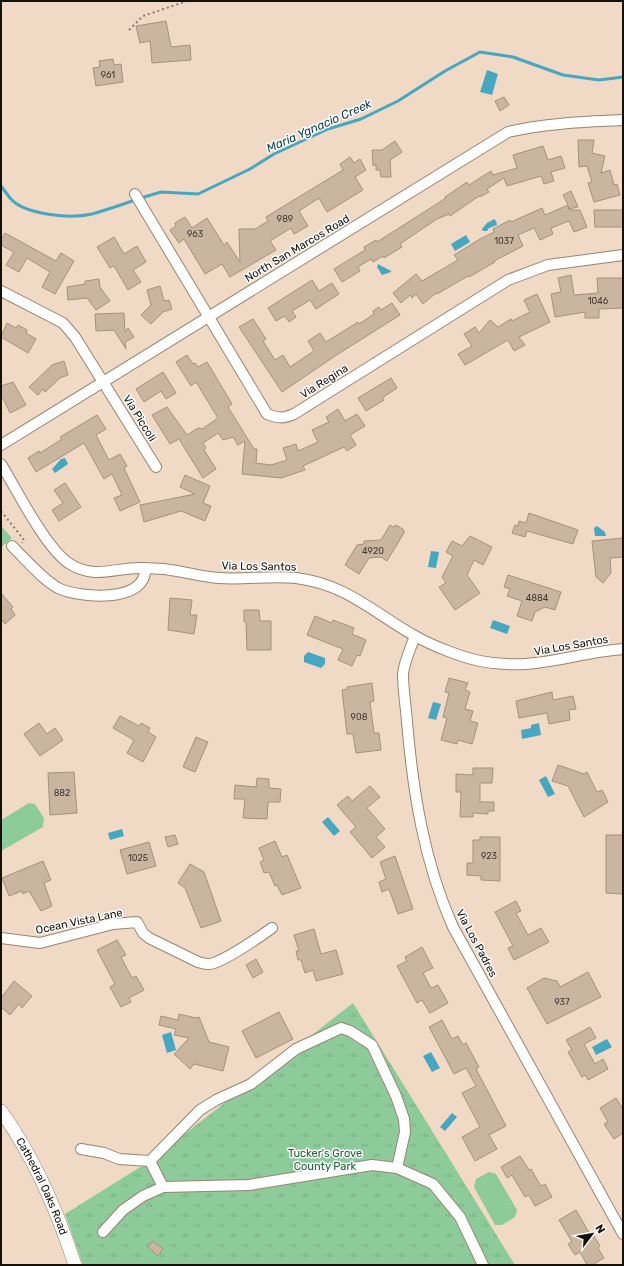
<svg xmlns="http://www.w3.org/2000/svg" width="624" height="1266" font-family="Rubik,sans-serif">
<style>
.park{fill:url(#park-tufts)}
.garden{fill:#8ecb9b}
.water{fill:#47a6c0}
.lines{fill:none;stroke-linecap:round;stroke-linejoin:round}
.stream{stroke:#47a6c0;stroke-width:3}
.building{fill:#cab5a1;stroke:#a6917e}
.minor-casing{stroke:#988470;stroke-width:12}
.major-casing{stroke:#988470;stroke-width:14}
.path{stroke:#897a6c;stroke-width:2;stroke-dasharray:2 3;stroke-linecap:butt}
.minor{stroke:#fff;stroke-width:10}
.major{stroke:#fff;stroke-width:13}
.labels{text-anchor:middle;stroke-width:3;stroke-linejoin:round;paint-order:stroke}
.number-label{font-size:9px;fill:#44392f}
.street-label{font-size:11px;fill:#171009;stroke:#fff}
.park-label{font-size:11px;fill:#1d6234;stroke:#fff}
.water-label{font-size:12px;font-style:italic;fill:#103b47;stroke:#fff}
</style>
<defs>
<pattern id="park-tufts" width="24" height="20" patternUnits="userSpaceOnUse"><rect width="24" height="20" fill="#8ecb9b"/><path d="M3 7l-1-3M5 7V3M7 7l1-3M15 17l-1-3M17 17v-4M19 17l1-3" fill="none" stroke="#7aad84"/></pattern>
</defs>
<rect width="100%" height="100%" fill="#f0dac5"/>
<g class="park">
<polygon points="1,526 12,538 1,547"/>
<polygon points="353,1003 515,1265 83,1265 65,1214 150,1161"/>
</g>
<g class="garden">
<polygon points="29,803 35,804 44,818 43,827 1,851 1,820"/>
<polygon points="489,1172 496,1174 517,1210 515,1217 502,1225 495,1225 474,1187 476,1179"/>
</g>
<g class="water">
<polygon points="487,70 498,74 492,95 480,92"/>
<polygon points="494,219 496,221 497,225 489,228 487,231 483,231 482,229 487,223"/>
<polygon points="466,235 470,242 455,251 451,244"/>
<polygon points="378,264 391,271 391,272 382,275 377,267"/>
<polygon points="65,458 68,464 55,473 52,469 61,459"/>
<polygon points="597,526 605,532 606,536 595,536 594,528"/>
<polygon points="431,551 439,552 436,568 428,567"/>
<polygon points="493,620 510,626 507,634 490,628"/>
<polygon points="308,652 325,658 325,664 321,668 304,662 304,656"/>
<polygon points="433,702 441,704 436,720 428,718"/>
<polygon points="539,723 541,735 522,739 521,730 531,728 531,725"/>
<polygon points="546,776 555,794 548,797 539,780"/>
<polygon points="328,817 340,831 334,836 322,822"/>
<polygon points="122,829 124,836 110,840 108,833"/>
<polygon points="171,1032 176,1050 167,1053 162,1035"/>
<polygon points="607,1039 612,1047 596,1055 592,1047"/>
<polygon points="431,1052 440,1068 432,1072 423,1056"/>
<polygon points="452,1113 457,1117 445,1131 440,1127"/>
</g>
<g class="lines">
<g class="stream">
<path d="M 1,186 C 4,190 7,194 10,198 C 24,215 71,219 92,214 C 106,210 121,205 135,200"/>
<polyline points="141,198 161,192 198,194 250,169 274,154 328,129 361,119 398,101 445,71 480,52 513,57 563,75 599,80 623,77"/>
</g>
</g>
<g class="building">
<polygon points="166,21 171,47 190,45 191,60 152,63 150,41 140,43 136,26"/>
<polygon points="113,59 114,65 121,64 123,82 96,86 93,68 100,67 99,61"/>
<polygon points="504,97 509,105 500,111 495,101"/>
<polygon points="578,140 594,140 592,153 605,156 601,173 610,170 614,185 617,184 620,195 594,202 588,183 592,182 587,166 579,167"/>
<polygon points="395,141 402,152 390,160 391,177 381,177 380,170 376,170 376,164 373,166 372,150 382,150"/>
<polygon points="543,146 548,160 561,156 565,168 551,172 554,181 544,184 541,176 507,186 504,178 487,189 489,192 480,197 479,196 450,216 449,214 437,219 425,227 400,244 402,247 384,258 383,256 373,262 371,259 358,267 360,271 342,282 334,269 365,250 364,247 376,240 377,242 446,198 445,197 467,182 469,185 491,171 493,175 517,168 513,155"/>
<polygon points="350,157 354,163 360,159 366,170 355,177 363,190 327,212 319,198 299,211 308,226 294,234 291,228 270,241 276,250 230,277 222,264 205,274 184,239 179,243 170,230 176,226 175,223 185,217 192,228 207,218 224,245 227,242 240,262 239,229 255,229 268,221 266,217 343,170 340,164"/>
<polygon points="571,191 578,207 569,209 568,206 569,210 580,210 587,227 574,232 569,221 551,228 553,234 540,240 534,228 518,235 523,246 494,261 495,262 469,277 468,276 437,294 436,293 423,304 416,294 412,298 410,295 401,303 393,293 416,274 422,281 458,260 454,255 480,239 494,232 493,229 510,220 511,222 542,208 545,215 568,205 563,195"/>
<polygon points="594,210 623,210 623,227 595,227"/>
<polygon points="5,233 56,261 61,253 74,261 55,294 42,287 50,272 27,258 19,272 6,265 14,252 1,245 1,240"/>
<polygon points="114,237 124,254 137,246 146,262 133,270 141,282 128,290 114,266 110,268 97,247"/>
<polygon points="571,275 574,295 598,293 597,278 623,278 623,308 599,309 599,318 585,318 585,312 555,317 551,294 561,292 558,278"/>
<polygon points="99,279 100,287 110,301 96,310 87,298 68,300 67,287 85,284 85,281"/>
<polygon points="312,280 319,291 332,283 339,294 316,309 310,300 292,311 296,317 289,322 285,316 276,321 268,308"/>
<polygon points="160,286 164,301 169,300 172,309 163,312 151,324 141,315 151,305 147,290"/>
<polygon points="537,294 550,322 519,337 525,345 514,351 508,340 465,365 458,354 472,346 464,334 475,327 479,333 490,320 498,327 511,319 512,321 530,312 524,300"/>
<polygon points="392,303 400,315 335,356 282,392 239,327 253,319 266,339 263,341 275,360 283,355 290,367 314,351 308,341 320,333 326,342 358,322 359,324 374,314 373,311 379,307 381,310"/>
<polygon points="124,313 125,332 128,328 134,337 125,342 126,349 114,330 96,331 95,314"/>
<polygon points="7,323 16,328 18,325 27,330 26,333 36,339 28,353 1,337"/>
<polygon points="187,355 193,364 195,363 198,367 207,362 232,404 228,407 254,449 257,449 256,463 271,465 287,460 283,448 296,444 298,451 318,442 312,430 329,422 326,417 338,409 345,421 357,414 365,426 350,435 356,445 347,451 344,447 303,466 305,470 281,478 242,474 245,441 238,445 233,437 223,440 218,433 203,443 206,448 204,450 216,469 203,478 179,439 170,444 152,415 167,407 187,435 198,428 202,429 218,418 196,382 191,386 176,362"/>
<polygon points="64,361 68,375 60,378 45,392 43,389 38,395 29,387 52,365"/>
<polygon points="163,372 176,393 166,399 161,391 144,402 136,389"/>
<polygon points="391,378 397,388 382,398 384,400 366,411 358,398"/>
<polygon points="13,382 26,405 10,413 3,398 1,398 1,386"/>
<polygon points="97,415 106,429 96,435 109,460 120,454 127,466 124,468 140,502 120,511 114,498 122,495 112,474 104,479 84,443 36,472 28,458 39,451 40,453 62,439 60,437"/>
<polygon points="185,475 210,486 203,503 211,506 205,521 181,511 144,522 140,505 195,494 180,487"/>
<polygon points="65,483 81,507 59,521 52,510 63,503 54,490"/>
<polygon points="529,513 578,530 573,544 527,531 525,537 512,533 515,525 518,526 519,521 526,523"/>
<polygon points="390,525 393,527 396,525 404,530 404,533 387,561 381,557 369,558 359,574 345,565 357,545 364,544 364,541 381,540"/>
<polygon points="470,536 492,547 483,565 474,560 467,575 480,593 455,610 439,587 446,583 442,577 453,556 446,552 452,541 462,546"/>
<polygon points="623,538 623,557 610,558 611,573 603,583 596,577 592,541"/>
<polygon points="508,575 561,592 555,610 545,607 535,612 532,621 517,616 522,601 507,596 510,589 504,587"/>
<polygon points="1,593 13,607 11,609 15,615 5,624 1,619"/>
<polygon points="170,598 192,600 190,615 197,615 194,634 168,630"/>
<polygon points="244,610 259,610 260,621 271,621 271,650 247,650 246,622 244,622"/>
<polygon points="315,616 332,623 333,620 354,628 352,634 366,640 360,656 357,655 352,666 338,660 343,649 307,635"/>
<polygon points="449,678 468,683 465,690 470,692 465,709 473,711 470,721 478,723 472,744 458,740 457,744 441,740 447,718 443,717 449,693 445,692"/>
<polygon points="372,683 374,701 370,702 374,733 379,733 381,750 356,753 353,734 347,734 342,690 347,689 347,687"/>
<polygon points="552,692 553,700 573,696 576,709 569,710 570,720 549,724 547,713 519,718 516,701"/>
<polygon points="120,716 139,726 141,723 150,728 148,732 156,737 143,762 127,753 134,740 113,728"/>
<polygon points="39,723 47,734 55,728 63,740 40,756 24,734"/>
<polygon points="196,737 208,742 195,772 183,767"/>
<polygon points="558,765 584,774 587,772 597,792 602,790 608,802 584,817 568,786 552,781"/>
<polygon points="473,768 493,768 492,783 480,783 480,802 494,802 494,811 488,811 488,814 473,813 473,817 460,817 461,792 456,792 456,774 473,775"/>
<polygon points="74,772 77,813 50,815 48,773"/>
<polygon points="257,778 269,779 269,788 281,789 280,802 268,802 267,819 243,818 245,799 234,799 235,785 256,787"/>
<polygon points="370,786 380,797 367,808 385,829 376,837 385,847 372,858 350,832 356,827 337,805 348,796 352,801"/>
<polygon points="175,835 178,844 168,847 165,837"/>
<polygon points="606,835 623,835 623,894 606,893"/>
<polygon points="480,837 500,837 500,881 481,880 481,876 467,875 467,863 473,863 473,840 480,840"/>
<polygon points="275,841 282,857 287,855 301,888 282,895 277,885 275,886 269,872 264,873 260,862 264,860 259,848"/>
<polygon points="149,842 156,866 127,874 120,850"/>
<polygon points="395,856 413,909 398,914 389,889 382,892 379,882 386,879 380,862"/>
<polygon points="43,861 51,880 44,883 52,906 41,911 29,891 23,894 22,891 9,896 2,878"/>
<polygon points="190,864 204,872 221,921 201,928 185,888 178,883"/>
<polygon points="516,901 521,911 516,913 528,935 541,928 549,942 514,960 508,948 513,946 495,912"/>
<polygon points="314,929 321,954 336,950 343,974 316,981 313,970 305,973 301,960 298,960 296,951 299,951 294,935"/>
<polygon points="117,940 126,955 121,957 132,978 136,976 144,990 129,998 131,1002 121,1007 110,987 115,984 97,950"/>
<polygon points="422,947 433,968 423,973 431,988 438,985 448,1003 430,1013 422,1000 417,1003 397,966 407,961 405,957"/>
<polygon points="256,959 263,972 253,978 246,965"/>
<polygon points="588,972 601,997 547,1024 527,988 544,978 557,981 560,987"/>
<polygon points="14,981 32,996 22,1008 19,1004 10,1015 1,1007 1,998"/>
<polygon points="279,1012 293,1039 256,1058 242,1031"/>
<polygon points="179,1014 196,1018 199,1017 209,1042 229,1047 223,1071 194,1064 190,1069 174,1054 189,1038 174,1035 176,1029 159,1025 161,1016 178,1020"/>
<polygon points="442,1020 452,1039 458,1036 463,1045 466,1043 479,1067 476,1069 506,1126 489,1135 497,1149 475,1161 462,1137 480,1127 462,1093 476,1086 466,1068 454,1074 429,1027"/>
<polygon points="590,1027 596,1038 584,1044 595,1064 603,1059 608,1069 588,1080 585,1075 582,1077 568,1052 572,1050 566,1040"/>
<polygon points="616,1098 623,1109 623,1133 614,1139 604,1124 608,1122 600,1108"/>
<polygon points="520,1156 529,1170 531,1169 541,1186 545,1184 552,1197 535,1206 529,1195 525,1197 512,1175 507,1178 501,1167"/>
<polygon points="576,1210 591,1236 593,1234 600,1246 598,1248 604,1258 592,1265 587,1265 580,1252 575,1255 568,1244 572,1242 559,1220"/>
<polygon points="153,1241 163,1249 158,1256 148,1247"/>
</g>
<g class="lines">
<defs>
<g id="minor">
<path d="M 135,194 L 267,414 C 277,418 283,419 294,414 L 508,280 L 548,265 L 623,255"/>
<polyline points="1,291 63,323 75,337 156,467"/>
<path d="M 1,445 L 508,132 C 546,123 584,122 623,120"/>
<path d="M 1,464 C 17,490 46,549 70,564 C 96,580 116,567 142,568 C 152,569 161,568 170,570 C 186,572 203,577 219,578 C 244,580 271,575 296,578 C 346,584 374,613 415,636 C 433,646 461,657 480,661 C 534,672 572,653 623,649"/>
<path d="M 12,546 C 26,560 41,578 58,588 C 78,598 147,604 145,568"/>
<path d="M 415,636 C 411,647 404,662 403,674 C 403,690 406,707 407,722 C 413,792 424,862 453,927 L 623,1234"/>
<path d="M 1,938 L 40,943 L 113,924 L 137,922 L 143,933 L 149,938 L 198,962 C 204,964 209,965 214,963 C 230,957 258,938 272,928"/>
<polyline points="81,1149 104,1153 119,1159 150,1161"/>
<polyline points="163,1187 150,1161 200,1110 216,1100 251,1084 296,1049 341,1028 350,1031 372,1045 396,1096 404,1119 405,1132 397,1168"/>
<polyline points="103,1232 123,1210 143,1196 163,1187 249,1185 372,1165 397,1168 433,1184 460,1217 483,1265"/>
</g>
<g id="major">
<path id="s1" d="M 1,1111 C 35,1158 57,1210 75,1265"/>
</g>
</defs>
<use href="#minor" class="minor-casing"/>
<use href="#major" class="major-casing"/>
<g class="path">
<polyline points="129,30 143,16 187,1"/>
<polyline points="1,511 24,540 22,543"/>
</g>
<use href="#minor" class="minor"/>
<use href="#major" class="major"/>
</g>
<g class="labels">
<g class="number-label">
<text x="108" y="78">961</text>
<text x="285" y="222">989</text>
<text x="195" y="237">963</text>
<text x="504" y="244">1037</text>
<text x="598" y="304">1046</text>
<text x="373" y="554">4920</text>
<text x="537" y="601">4884</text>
<text x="359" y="720">908</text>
<text x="62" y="796">882</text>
<text x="489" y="859">923</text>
<text x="138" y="861">1025</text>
<text x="562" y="1005">937</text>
</g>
<g class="street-label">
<text transform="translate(297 248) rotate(-31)" y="4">North San Marcos Road</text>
<text transform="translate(324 381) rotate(-32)" y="4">Via Regina</text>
<text transform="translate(140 418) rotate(58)" y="4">Via Piccoli</text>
<text transform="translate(259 566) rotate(1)" y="4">Via Los Santos</text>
<text transform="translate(571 645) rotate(-10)" y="4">Via Los Santos</text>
<text transform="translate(79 921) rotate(-12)" y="4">Ocean Vista Lane</text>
<text transform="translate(477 943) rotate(62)" y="4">Via Los Padres</text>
<text dy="4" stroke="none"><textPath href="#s1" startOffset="86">Cathedral Oaks Road</textPath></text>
</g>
<g class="park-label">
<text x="325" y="1157">Tucker's Grove<tspan x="325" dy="13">County Park</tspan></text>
</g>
<g class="water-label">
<text transform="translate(319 126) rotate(-24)" y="4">Maria Ygnacio Creek</text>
</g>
</g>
<rect width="624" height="1266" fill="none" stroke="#171009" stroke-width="4"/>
<g transform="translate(592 1234) rotate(58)" stroke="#ffffff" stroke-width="3" paint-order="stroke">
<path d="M0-3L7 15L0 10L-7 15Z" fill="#171009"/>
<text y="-6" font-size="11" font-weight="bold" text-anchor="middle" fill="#171009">N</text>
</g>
</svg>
